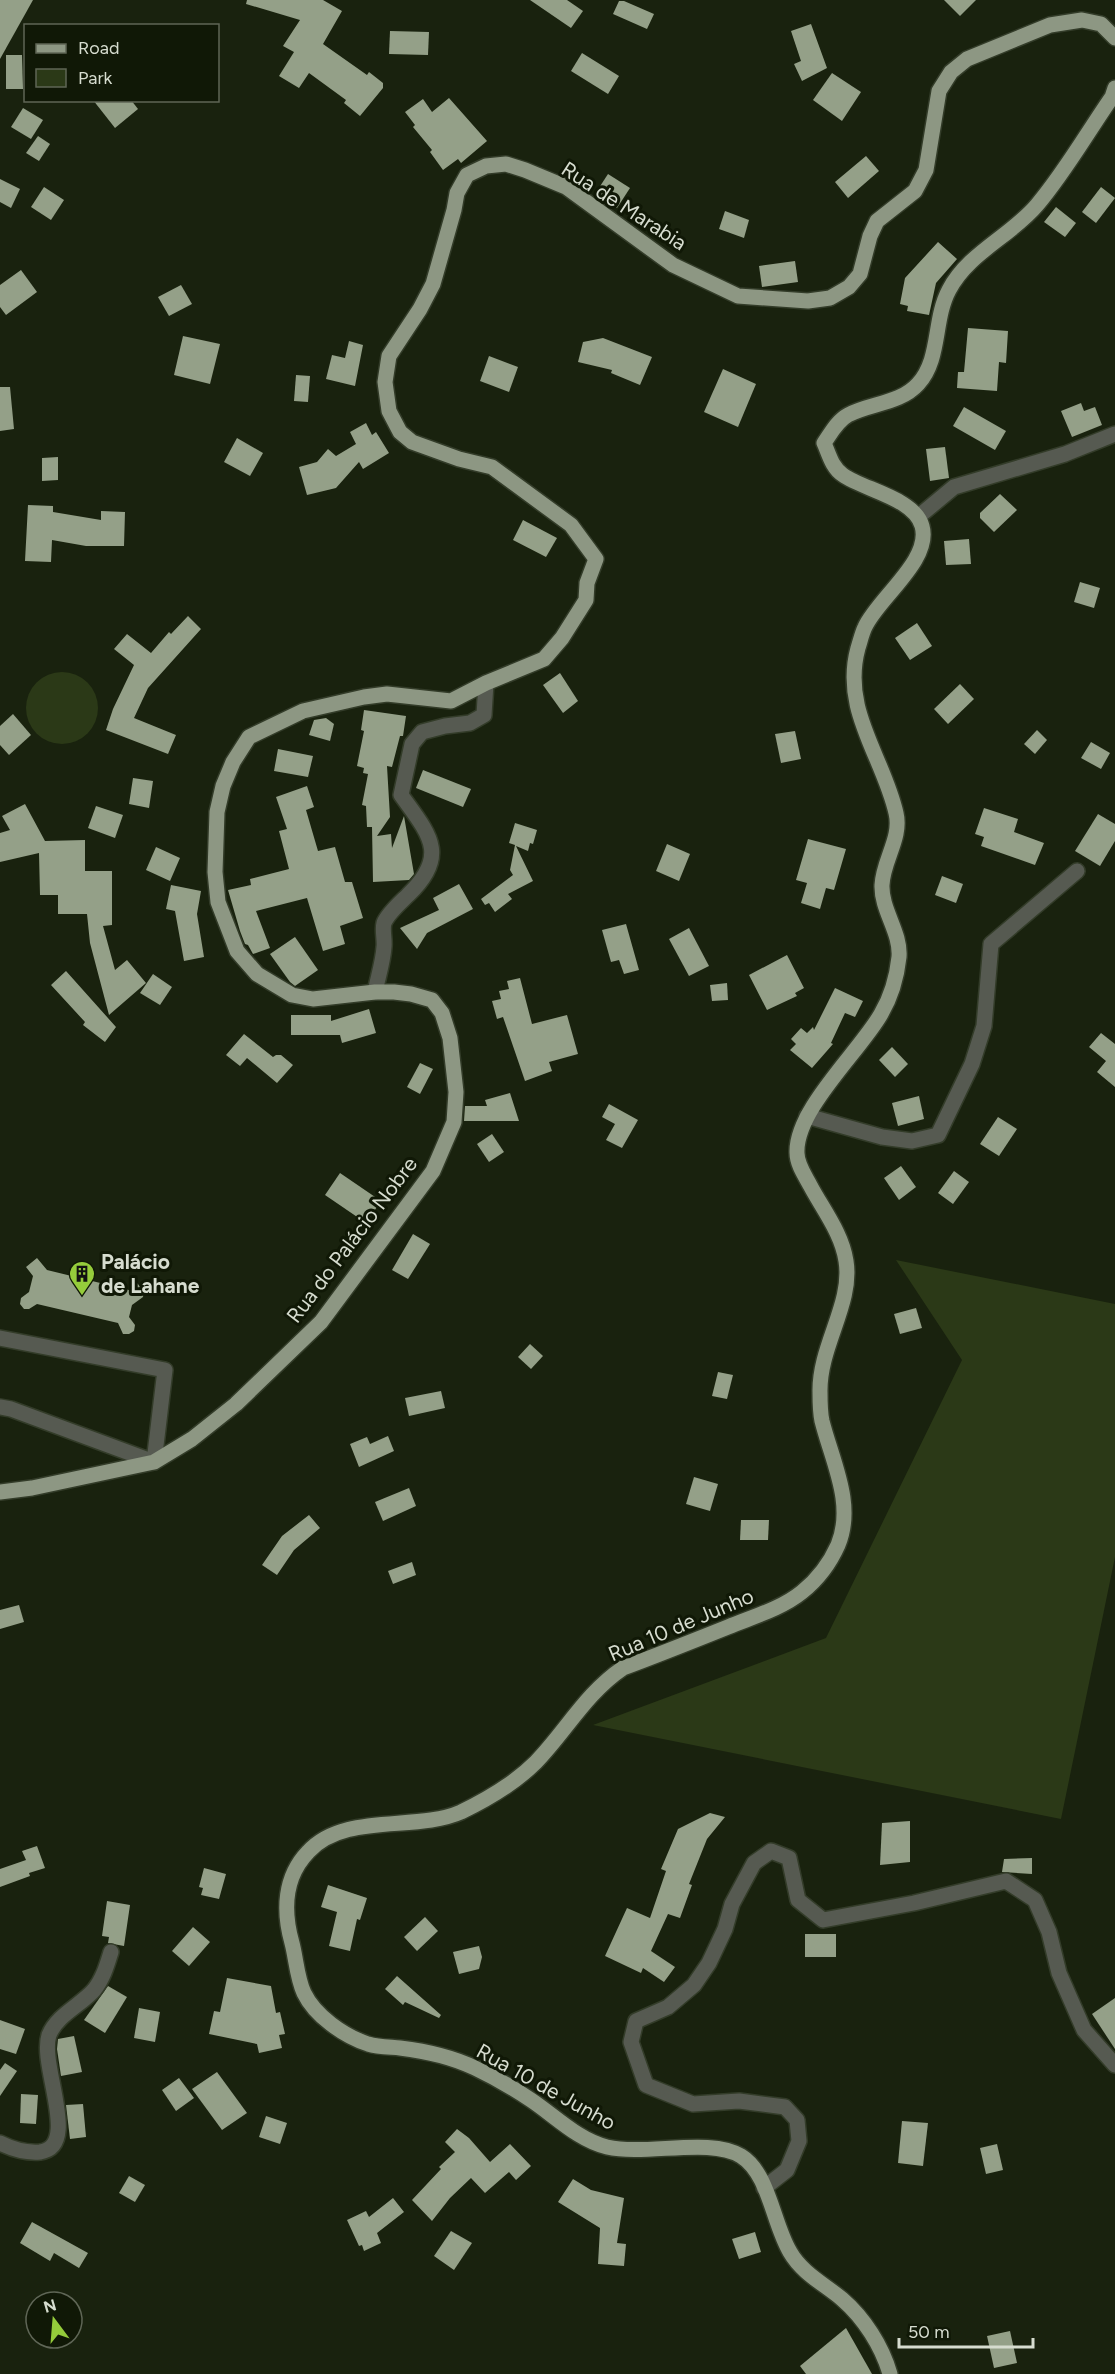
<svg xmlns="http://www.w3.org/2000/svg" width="1115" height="2374" font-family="Figtree,sans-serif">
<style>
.green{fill:#2b3917}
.building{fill:#94a088}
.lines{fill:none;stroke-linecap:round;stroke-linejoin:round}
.minor-casing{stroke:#333c29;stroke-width:18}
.major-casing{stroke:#333c29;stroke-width:18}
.minor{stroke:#565a51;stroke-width:15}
.major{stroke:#8d9783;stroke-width:15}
.labels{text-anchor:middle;stroke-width:6;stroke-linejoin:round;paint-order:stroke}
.street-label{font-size:21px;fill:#d6dccf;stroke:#101806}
.poi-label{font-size:21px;font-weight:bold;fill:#d6dccf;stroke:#101806;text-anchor:start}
</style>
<rect width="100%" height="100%" fill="#19220e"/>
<g class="green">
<circle cx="62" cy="708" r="36"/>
<polygon points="896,1260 1115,1304 1115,1557 1061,1819 593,1725 826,1638 962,1360"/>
</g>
<g class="building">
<polygon points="0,0 33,0 0,59"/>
<polygon points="247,0 323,0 342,11 323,44 367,75 369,72 383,83 383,88 360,116 344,103 346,100 309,73 299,88 279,76 294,52 283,46 300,20 246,4"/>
<polygon points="530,0 567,0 583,11 571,28"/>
<polygon points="944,0 976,0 960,16"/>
<polygon points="619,1 624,1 654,14 647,29 613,14"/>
<polygon points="811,24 827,68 802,81 794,64 801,61 791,31"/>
<polygon points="390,31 429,32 428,55 389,54"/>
<polygon points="582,53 619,76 608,94 571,71"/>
<polygon points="6,55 22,55 23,89 6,89"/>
<polygon points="832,73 861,92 842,121 813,100"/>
<polygon points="449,98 487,141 461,163 458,159 443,170 430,152 432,150 413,127 415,125 405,112 423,99 432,112"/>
<polygon points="93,100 131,100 138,109 115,128"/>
<polygon points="23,108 43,120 31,139 11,127"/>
<polygon points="38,136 50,144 39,161 26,153"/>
<polygon points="866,156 879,171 848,198 835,182"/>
<polygon points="608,174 630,188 617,208 595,194"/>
<polygon points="0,179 20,189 11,208 0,202"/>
<polygon points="44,187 64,200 51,220 31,207"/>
<polygon points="1101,187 1115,198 1096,223 1082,212"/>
<polygon points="1056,207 1076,223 1065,237 1044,222"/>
<polygon points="725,211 749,220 744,238 719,229"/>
<polygon points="938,242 957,259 936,283 929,315 907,311 908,306 900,304 905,278"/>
<polygon points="795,261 798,282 762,287 759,266"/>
<polygon points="21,270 37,292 6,315 0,307 0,285"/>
<polygon points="181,285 192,304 169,316 158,297"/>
<polygon points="968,328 1008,331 1006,363 999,362 997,391 957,388 958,372 964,372"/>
<polygon points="183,336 220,344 210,384 174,375"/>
<polygon points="603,338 652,357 640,385 611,373 612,370 578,362 583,342"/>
<polygon points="349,341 363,345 355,386 326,379 332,355 345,358"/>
<polygon points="489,356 518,367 509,392 480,381"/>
<polygon points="723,369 756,384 738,427 704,412"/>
<polygon points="296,375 310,376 308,402 294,401"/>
<polygon points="0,387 10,387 14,429 0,431"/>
<polygon points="1081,403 1084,411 1095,407 1102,425 1072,437 1061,411"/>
<polygon points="964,407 1006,431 995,450 953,426"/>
<polygon points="366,423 372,435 376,432 389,453 363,469 359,462 336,488 307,495 299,467 317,462 328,449 336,456 356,444 350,432"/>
<polygon points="237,438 263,453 250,476 224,462"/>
<polygon points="945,447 949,478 930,481 926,449"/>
<polygon points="58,457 58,480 42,481 42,458"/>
<polygon points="1000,494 1017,510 994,532 980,518 980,513"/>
<polygon points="28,505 53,506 53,512 101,520 101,511 125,512 124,546 86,546 52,540 51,562 25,561"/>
<polygon points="523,520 557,538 546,557 513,540"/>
<polygon points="969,539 971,564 946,565 944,541"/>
<polygon points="1080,582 1100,588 1094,608 1074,602"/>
<polygon points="188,616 201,629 148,688 134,718 176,735 168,754 106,730 113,709 134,665 114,649 127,634 151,653 169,632 171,634"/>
<polygon points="917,623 932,646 910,660 895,638"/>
<polygon points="560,673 578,701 563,713 543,685"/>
<polygon points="960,684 974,699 948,724 934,709"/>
<polygon points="364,710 406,716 403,736 400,736 392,767 387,766 390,817 377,836 391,834 392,848 404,816 414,874 409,880 373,882 372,827 367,827 366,806 362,805 368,774 363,773 364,768 357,766 364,731 361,730"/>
<polygon points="13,714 31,735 9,755 0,745 0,726"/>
<polygon points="326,718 334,724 330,741 309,735 314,720"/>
<polygon points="1037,730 1047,740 1035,754 1024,744"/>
<polygon points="795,731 801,759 781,763 775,734"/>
<polygon points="1091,742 1110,753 1101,769 1081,758"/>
<polygon points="278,749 313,756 308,777 274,771"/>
<polygon points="423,770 471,789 463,807 416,788"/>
<polygon points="133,778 153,781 149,808 129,804"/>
<polygon points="307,786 314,807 306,810 318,851 335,847 345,882 352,882 363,918 340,926 345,944 323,951 307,898 256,911 270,948 253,954 248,945 245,944 240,931 228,890 251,885 250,879 289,869 279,831 287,829 276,797"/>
<polygon points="25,804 45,841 85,840 85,871 112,871 112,925 103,926 115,970 127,960 146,983 109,1015 90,943 87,914 58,914 58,895 40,895 39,853 0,862 0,833 10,830 2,816"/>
<polygon points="96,806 123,815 115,838 88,828"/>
<polygon points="984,808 1018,819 1014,832 1044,843 1035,865 981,846 984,837 975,834"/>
<polygon points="1098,814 1115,824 1115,841 1100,866 1075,851"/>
<polygon points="515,823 537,830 533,844 530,843 528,851 516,846 533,881 508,894 512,899 495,912 489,903 485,905 481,899 513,875 510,870 515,845 509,843"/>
<polygon points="808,839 846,849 834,890 826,888 820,909 801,903 807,883 796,880"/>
<polygon points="667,844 690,854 679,881 656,871"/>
<polygon points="156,847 180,858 170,881 146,870"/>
<polygon points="942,876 963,884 956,903 935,895"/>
<polygon points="459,884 473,909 427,933 417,949 400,928 439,910 433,898"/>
<polygon points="171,885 201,891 197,914 204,957 184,961 175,911 166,909"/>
<polygon points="626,924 639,970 624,974 619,960 611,962 602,930"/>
<polygon points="689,928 709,966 689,976 669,939"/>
<polygon points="295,937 318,970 295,986 290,982 270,954"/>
<polygon points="787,955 804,988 795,993 797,996 767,1010 749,975"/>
<polygon points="66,971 116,1027 105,1042 83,1025 85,1022 51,985"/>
<polygon points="153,974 172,987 160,1005 140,993"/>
<polygon points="520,978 532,1024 567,1015 578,1054 549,1062 552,1071 525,1081 503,1017 497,1019 492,1001 501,999 499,991 509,989 507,981"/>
<polygon points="727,983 728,1000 712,1001 710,985"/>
<polygon points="835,988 863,1001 855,1017 845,1013 831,1043 833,1044 812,1068 790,1050 796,1044 791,1039 801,1028 807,1033 813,1027 814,1030"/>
<polygon points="369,1009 376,1033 342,1043 340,1035 291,1035 291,1015 331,1015 331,1021"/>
<polygon points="1101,1033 1115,1044 1115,1087 1097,1072 1106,1061 1089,1047"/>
<polygon points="244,1034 273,1057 276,1055 281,1055 293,1065 277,1083 247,1058 240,1066 226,1055"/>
<polygon points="892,1047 908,1064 895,1077 879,1060"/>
<polygon points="420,1063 433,1069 420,1094 407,1087"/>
<polygon points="510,1093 519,1121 464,1121 465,1106 487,1106 485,1100"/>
<polygon points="919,1096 924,1119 898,1126 892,1103"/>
<polygon points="609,1104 638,1120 622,1148 606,1140 615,1124 602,1117"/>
<polygon points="998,1117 1017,1129 999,1156 980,1144"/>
<polygon points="492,1134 504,1152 489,1162 477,1144"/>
<polygon points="901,1166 916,1187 899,1200 884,1178"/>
<polygon points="954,1171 969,1182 953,1204 938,1193"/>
<polygon points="340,1173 381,1201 366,1223 325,1195"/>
<polygon points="413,1234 430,1244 408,1279 392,1270"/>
<polygon points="37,1258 47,1270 129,1290 137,1283 144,1291 143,1297 132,1305 129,1317 135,1325 134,1331 129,1334 123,1334 118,1323 37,1304 29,1309 24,1309 20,1304 21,1298 29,1292 33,1276 26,1267"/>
<polygon points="916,1308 922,1328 900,1334 894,1314"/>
<polygon points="530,1344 543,1356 531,1369 518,1357"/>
<polygon points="718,1372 733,1375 727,1399 712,1396"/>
<polygon points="441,1391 445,1408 409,1416 405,1398"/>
<polygon points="388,1436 394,1451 359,1467 350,1444 367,1437 370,1444"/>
<polygon points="694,1477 718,1484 710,1511 686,1504"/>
<polygon points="409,1488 416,1506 383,1521 375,1502"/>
<polygon points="309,1515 320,1528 294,1550 277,1575 262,1565 282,1536"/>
<polygon points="741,1520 769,1520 768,1540 740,1540"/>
<polygon points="412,1562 416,1575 393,1584 388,1571"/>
<polygon points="19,1605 24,1622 0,1629 0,1610"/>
<polygon points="710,1813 725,1817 707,1839 689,1884 692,1885 680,1918 668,1914 651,1951 675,1967 664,1982 643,1968 641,1973 605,1956 627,1908 650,1918 666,1871 661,1869 678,1829"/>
<polygon points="910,1821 910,1862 880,1865 882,1823"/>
<polygon points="37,1846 45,1868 29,1873 30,1876 0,1887 0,1869 26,1860 22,1851"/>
<polygon points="1032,1858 1032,1874 1002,1872 1004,1859"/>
<polygon points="204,1868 226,1874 219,1899 201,1895 203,1888 199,1887"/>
<polygon points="328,1885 367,1898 360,1920 357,1919 350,1951 329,1946 337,1912 321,1907"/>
<polygon points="107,1901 130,1905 124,1946 108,1943 109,1937 102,1936"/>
<polygon points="425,1917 438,1931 417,1951 404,1937"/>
<polygon points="193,1927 210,1942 189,1966 172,1951"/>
<rect x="805" y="1934" width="31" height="23"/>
<polygon points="479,1946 482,1957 479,1969 459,1974 453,1952"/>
<polygon points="397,1976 441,2015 439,2018 405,2002 403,2005 385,1989"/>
<polygon points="227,1978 271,1986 276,2013 280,2012 285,2034 279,2035 282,2048 259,2053 257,2044 209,2034 214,2011 220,2012"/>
<polygon points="108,1986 127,1997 105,2033 84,2020"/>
<polygon points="1115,1998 1115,2049 1092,2014"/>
<polygon points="139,2008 160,2012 155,2042 134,2038"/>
<polygon points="0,2020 25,2029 16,2054 0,2049"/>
<polygon points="74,2036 82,2072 61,2076 57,2049 58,2039"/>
<polygon points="5,2063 17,2071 0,2096 0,2070"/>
<polygon points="217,2072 247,2113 222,2130 192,2089"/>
<polygon points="179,2078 194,2098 176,2111 162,2090"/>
<polygon points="21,2094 38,2095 36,2124 20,2123"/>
<polygon points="83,2104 86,2137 70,2139 66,2105"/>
<polygon points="266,2116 287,2123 280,2144 259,2137"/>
<polygon points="902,2121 928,2123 923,2166 898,2163"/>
<polygon points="457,2129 469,2138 490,2162 510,2144 531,2166 516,2180 509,2172 485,2193 471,2178 450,2198 432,2221 412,2200 441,2169 439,2167 455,2152 445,2142"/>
<polygon points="997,2144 1003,2170 986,2174 980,2148"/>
<polygon points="129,2176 145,2185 135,2202 119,2193"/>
<polygon points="573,2179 591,2190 624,2198 617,2243 626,2244 624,2266 598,2264 600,2228 558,2202"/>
<polygon points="393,2198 404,2212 377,2233 381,2243 364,2251 362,2245 359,2246 347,2220 366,2211 369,2217"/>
<polygon points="32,2222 88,2253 79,2268 54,2253 50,2261 20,2243"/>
<polygon points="451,2231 472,2243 454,2270 434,2256"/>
<polygon points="755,2232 761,2252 739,2259 732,2239"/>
<polygon points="846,2328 872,2374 806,2374 800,2366"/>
<polygon points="1010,2331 1017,2363 994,2368 987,2336"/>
</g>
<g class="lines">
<defs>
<g id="minor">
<polyline points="918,517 954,487 1065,454 1115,434"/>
<path d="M 375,992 C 378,977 383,962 384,947 C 385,940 382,930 384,923 C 388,913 401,902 408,895 C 450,855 429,834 401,795 L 412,744 L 422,732 L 445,726 L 470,723 L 484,715 L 486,683"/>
<polyline points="807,1116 882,1137 912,1141 938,1135 972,1064 984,1026 991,944 1077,871"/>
<polyline points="0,1338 165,1370 154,1462 11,1409 0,1407"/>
<path d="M 0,2143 C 12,2149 27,2153 40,2152 C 81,2146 39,2066 49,2035 C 57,2015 81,2005 94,1990 C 103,1979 107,1965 111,1952"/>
<polyline points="764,2188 787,2170 799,2141 797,2120 785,2107 739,2101 693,2104 646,2085 631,2042 636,2021 668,2007 694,1985 709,1963 725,1929 732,1904 754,1863 771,1851 789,1858 798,1900 823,1920 914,1903 1006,1881 1035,1900 1049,1932 1059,1973 1084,2030 1115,2065"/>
</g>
<g id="major">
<polyline points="0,1492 32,1488 154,1462 192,1439 236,1404 321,1322 433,1171 454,1122 456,1092 450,1038 442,1013 432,1000 411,994 394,992 375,992 313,999 292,995 257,974 237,951 218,902 215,872 217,812 223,786 233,762 249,737 303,711 364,697 387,694 451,701 486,683 544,659 562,638 586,600 587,583 596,559 571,525 492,467 459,459 412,442 400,432 389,411 385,382 389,356 420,309 433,284 454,210 457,193 467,175 486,166 506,164 525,170 566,187 673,265 738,296 808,301 830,298 849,287 860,274 870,236 877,221 915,191 926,170 939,91 951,72 967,59 1050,25 1082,20 1101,24 1115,38"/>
<path d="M 890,2374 C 882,2346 864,2318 842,2299 C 824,2284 802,2273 790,2252 C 773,2224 769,2173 741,2156 C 710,2137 646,2156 607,2147 C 578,2140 555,2116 531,2100 C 513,2088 494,2077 475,2068 C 452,2057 425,2051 400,2048 C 390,2047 378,2047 368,2044 C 344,2036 315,2016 304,1993 C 297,1978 296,1958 292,1943 C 283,1911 284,1877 308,1852 C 344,1812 416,1832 461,1812 C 488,1799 514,1784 536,1762 C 566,1731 586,1693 623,1668 C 658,1655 693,1641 728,1627 C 752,1617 781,1609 802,1592 C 817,1580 830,1563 838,1545 C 855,1504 832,1461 822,1421 C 820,1412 820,1401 820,1392 C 819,1346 853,1304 846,1261 C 842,1234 824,1211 811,1187 C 806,1177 797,1165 797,1153 C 795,1110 860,1051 881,1014 C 891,997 897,976 899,957 C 901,932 881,910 882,885 C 883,860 902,838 896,813 C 883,756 841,710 858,648 C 860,642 862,633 865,627 C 878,598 932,560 922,526 C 914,498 864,490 843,475 C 832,468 829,454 824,443 C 831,433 837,421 848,415 C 870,403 900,404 918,384 C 941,359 933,320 949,290 C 968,253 1011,236 1037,205 C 1065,172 1087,133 1112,97 L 1115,88"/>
</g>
</defs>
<use href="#minor" class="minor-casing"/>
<use href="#major" class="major-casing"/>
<use href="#minor" class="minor"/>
<use href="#major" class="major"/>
</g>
<defs>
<symbol id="building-pin" viewBox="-11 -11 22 30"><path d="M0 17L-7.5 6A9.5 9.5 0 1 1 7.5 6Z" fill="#95cc3b" stroke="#101806"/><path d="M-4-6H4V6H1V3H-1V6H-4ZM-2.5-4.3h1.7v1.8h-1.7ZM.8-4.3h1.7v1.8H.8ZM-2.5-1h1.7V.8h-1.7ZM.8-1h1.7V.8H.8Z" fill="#111"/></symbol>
</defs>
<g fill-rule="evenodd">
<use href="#building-pin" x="67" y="1259" width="30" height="40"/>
</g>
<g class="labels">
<g class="street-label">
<text transform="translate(624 206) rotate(33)" y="7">Rua de Marabia</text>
<text transform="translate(352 1240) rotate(-53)" y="7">Rua do Palácio Nobre</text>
<text transform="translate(681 1625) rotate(-23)" y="7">Rua 10 de Junho</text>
<text transform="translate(546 2087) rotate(29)" y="7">Rua 10 de Junho</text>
</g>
<g class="poi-label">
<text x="101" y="1269">Palácio<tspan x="101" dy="24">de Lahane</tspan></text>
</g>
</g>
<rect x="24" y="24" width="195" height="78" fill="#101806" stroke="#5f6656" stroke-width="1.5"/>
<rect x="36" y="44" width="30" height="9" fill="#8d9783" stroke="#5f6656" stroke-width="1.5"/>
<text x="78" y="54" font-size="18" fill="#d6dccf">Road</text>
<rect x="36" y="69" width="30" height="18" fill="#2b3917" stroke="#5f6656" stroke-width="1.5"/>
<text x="78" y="84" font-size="18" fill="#d6dccf">Park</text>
<g transform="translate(54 2320) rotate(344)"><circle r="28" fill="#101806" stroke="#5f6656" stroke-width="1.5"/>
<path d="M0-4.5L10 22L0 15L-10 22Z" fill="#95cc3b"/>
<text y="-9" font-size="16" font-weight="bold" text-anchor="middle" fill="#d6dccf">N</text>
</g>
<path d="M899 2338v9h134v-9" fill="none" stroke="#d6dccf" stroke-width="3"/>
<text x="908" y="2338" font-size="18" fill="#d6dccf" stroke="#101806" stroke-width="4.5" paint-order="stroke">50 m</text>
</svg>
